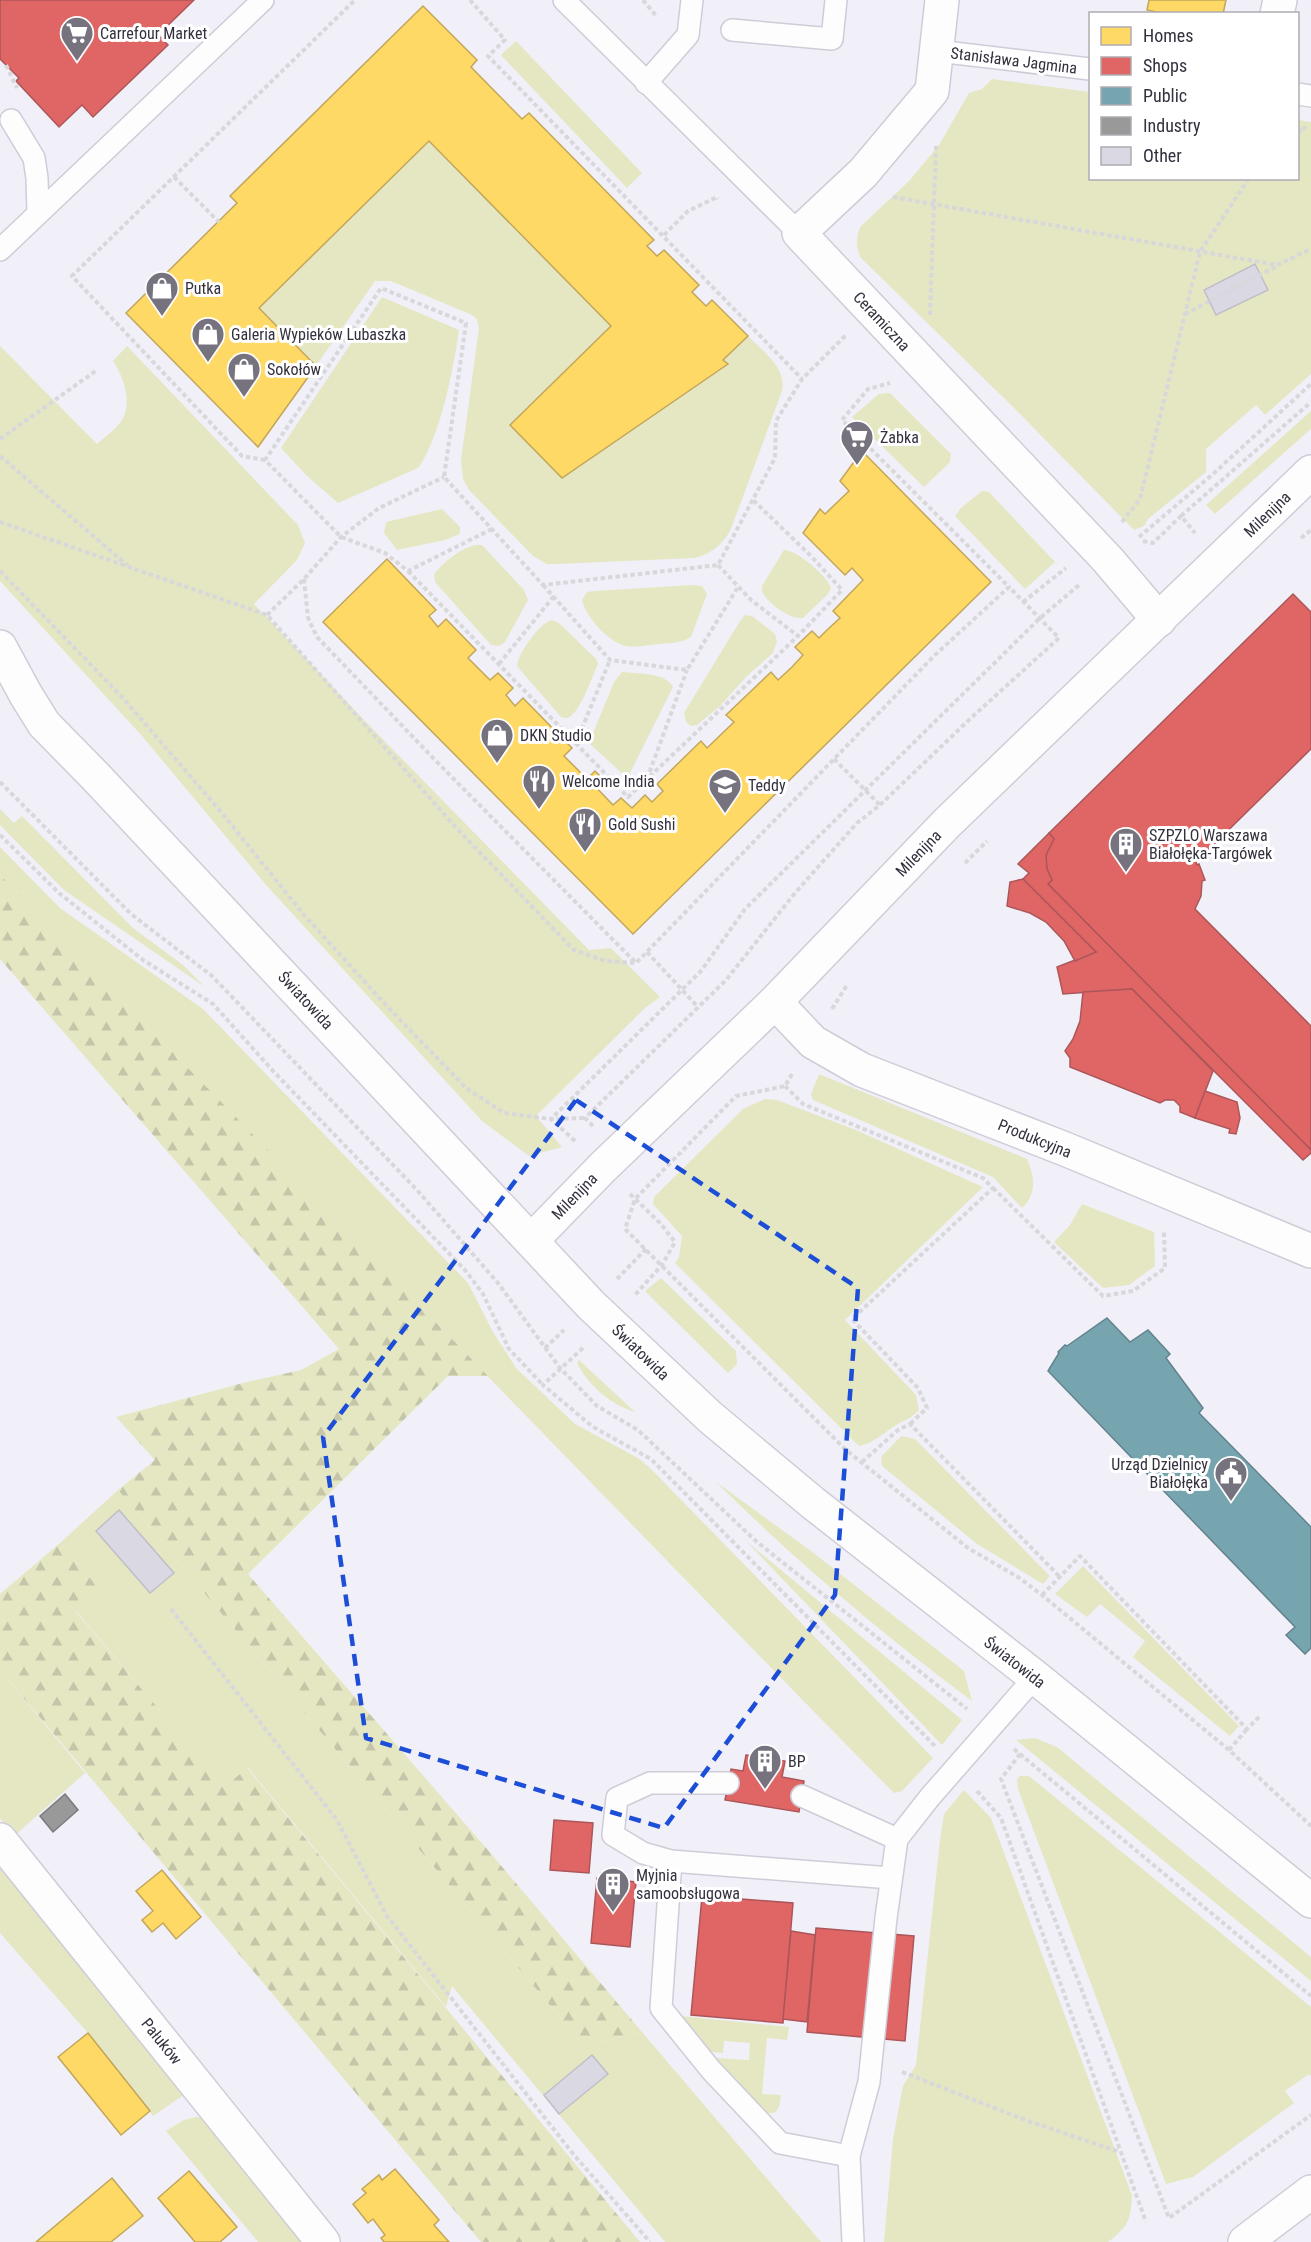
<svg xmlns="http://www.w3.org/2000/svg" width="1311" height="2242" font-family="'Roboto Condensed',sans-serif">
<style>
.green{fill:#e5e7c3}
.forest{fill:url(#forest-firs)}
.homes{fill:#ffd966;stroke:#c2a65a;stroke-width:1.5}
.shops{fill:#e06666;stroke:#ac565a;stroke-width:1.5}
.public{fill:#76a5af;stroke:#62828d;stroke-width:1.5}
.industry{fill:#999;stroke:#7b7a7e;stroke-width:1.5}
.building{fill:#dad8e2;stroke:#c0bec8;stroke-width:1.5}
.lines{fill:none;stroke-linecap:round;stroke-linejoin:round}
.service-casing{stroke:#cfccd7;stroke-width:24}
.minor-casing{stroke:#cfccd7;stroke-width:36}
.tertiary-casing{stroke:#cfccd7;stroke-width:36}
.primary-casing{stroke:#cfccd7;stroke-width:36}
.path{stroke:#d8d7da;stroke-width:4;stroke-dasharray:4.5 3;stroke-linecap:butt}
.service{stroke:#fdfdfe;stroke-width:21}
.minor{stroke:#fdfdfe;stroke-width:33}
.tertiary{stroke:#fdfdfe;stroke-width:33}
.primary{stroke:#fdfdfe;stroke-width:33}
.marked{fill:none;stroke:#1d4ed8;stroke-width:4.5;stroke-dasharray:12 8;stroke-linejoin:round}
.labels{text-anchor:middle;stroke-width:6;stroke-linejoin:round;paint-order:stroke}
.poi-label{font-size:16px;fill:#34303e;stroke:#fff;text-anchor:start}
.street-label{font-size:16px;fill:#34303e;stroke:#fff}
</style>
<defs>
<pattern id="forest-firs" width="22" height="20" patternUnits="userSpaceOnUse" patternTransform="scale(1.5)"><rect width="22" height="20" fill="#e5e7c3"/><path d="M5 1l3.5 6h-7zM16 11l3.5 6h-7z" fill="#c5c6a9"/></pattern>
</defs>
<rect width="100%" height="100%" fill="#f1f0f8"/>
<g class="green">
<polygon points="516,41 642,173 627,188 501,55"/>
<path d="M 992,79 L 1090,92 L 1090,178 L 1298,178 L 1298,120 L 1311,122 L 1311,374 L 1265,415 L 1256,405 L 1206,449 L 1206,472 L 1148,519 L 1144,526 L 1134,530 L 1016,410 L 860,257 C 856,246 856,238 860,227 L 909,181 L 939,145 L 969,93 L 982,89 Z"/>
<path d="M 429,141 L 611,326 L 510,424 L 562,478 L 728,365 L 723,360 L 748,336 C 763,351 787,368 782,391 L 731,529 C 723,544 712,554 694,558 L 557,564 L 547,564 L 533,556 L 469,490 L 463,479 L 461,460 L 479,328 L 477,319 L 472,315 L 391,281 L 375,281 L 316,366 L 259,308 Z"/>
<path d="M 382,297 L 459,330 C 454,367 440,438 418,468 L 338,503 L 306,475 L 281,448 Z"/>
<path d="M 0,346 L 97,444 C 105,437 116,429 122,420 C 133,402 123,376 113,361 L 127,346 L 298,525 L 305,543 L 297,560 L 254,604 L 365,721 L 589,950 L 611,948 L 660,997 L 645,1008 L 536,1116 L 562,1147 L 529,1156 L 482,1121 L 267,886 L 142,736 L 0,581 Z"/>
<polygon points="890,393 951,454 950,462 924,487 852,417 879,394"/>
<polygon points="1311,411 1311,429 1215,514 1206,505"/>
<polygon points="982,491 989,492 1055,562 1025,589 955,516 961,508"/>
<polygon points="442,509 460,527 460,534 445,540 397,550 384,533 386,522"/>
<path d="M 476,545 L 482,545 L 524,590 L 528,600 L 505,642 L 499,646 L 491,645 L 435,582 L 434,574 C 444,562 460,548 476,545 Z"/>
<path d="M 784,550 C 796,549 827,576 831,588 L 828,594 L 803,618 C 790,620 768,603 762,592 L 762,586 Z"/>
<path d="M 692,585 L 702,586 L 707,594 L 691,637 C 682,643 670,643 659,644 C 649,645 636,648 626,646 C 608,642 586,617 582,600 L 587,592 L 595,591 Z"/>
<polygon points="745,615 752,616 775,634 777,641 773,653 746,677 720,706 697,725 691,726 686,722 684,713 740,621"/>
<path d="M 552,620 L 559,623 L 596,659 L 598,664 C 592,677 582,707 571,716 C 567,719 565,718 561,717 L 517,666 C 518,654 539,623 552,620 Z"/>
<path d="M 622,672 C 638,674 665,672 673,687 L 629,775 L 626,777 L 589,743 L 614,682 Z"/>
<polygon points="0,809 14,823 22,816 133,928 183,965 205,987 64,890 0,825"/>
<polygon points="0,847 60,908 203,1009 468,1283 493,1332 516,1368 575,1424 638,1458 651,1469 933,1758 902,1791 894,1793 822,1720 0,875"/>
<path d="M 819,1074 L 1027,1159 C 1035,1177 1037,1194 1022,1208 L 993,1177 L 813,1100 L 811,1094 Z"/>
<path d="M 765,1099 L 777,1100 L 856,1130 L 983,1187 L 845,1320 L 916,1395 L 919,1410 C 912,1418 907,1419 898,1424 C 884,1432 875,1443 859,1446 L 675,1263 L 679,1257 L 682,1236 L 653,1204 L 654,1197 L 743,1109 Z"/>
<polygon points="1082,1204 1154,1232 1155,1266 1129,1285 1103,1288 1054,1242 1070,1225"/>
<polygon points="661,1278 736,1351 737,1364 728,1373 645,1291"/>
<path d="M 579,1360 L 635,1412 C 611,1405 588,1385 577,1363 Z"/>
<polygon points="901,1436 915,1439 1050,1576 1043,1584 977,1544 882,1466 881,1457"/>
<path d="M 716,1482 L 811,1551 L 964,1671 L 972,1701 C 882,1634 796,1561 716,1482 Z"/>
<polygon points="118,1490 584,2046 642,2032 821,2242 665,2242 452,1986 446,2007 248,1768 225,1788 76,1611 102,1592 60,1543"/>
<polygon points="746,1541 962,1720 942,1745"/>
<polygon points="1083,1566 1239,1726 1230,1736 1133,1657 1145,1641 1100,1604 1087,1617 1055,1594"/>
<polygon points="0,1670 85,1773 14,1836 0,1818"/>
<polygon points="1035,1738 1057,1747 1311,1957 1311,1981 1016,1740"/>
<polygon points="1020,1776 1029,1776 1311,2007 1311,2076 1309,2074 1285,2091 1294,2103 1193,2177 1166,2184 1018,1789 1017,1779"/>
<path d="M 964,1790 L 991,1818 L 1132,2195 C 1131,2220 1128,2227 1108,2242 L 884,2242 L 893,2139 L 903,2086 L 916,2065 L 940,1840 L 944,1814 Z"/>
<polygon points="0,1857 188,2092 153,2116 88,2033 0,1933"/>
<path d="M 681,2016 L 789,2027 L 787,2040 L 767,2038 L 762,2094 L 781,2095 C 779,2115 773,2118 757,2107 L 715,2058 L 749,2060 L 750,2043 L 724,2041 L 723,2053 L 711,2052 Z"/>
<polygon points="196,2117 210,2119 310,2242 258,2242 166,2131 184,2120"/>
</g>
<g class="forest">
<polygon points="0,875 488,1376 448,1376 248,1574 487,1849 642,2032 584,2046 118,1490 155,1460 116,1417 243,1383 301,1370 339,1349 0,959"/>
<polygon points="60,1543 102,1592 76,1612 225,1787 247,1768 640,2242 481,2242 0,1670 0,1594"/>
</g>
<g class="homes">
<polygon points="1149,0 1226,0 1223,14 1166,14 1147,10"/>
<polygon points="423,6 477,60 471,67 522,119 529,113 651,237 654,240 647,246 657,256 664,250 699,285 692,292 706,306 712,300 748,336 723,360 728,364 562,478 510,425 611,326 429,141 259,308 316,366 258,447 126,313 237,203 230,196"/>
<polygon points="862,451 991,582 633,934 323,622 387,559 436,610 429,616 438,627 446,619 476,650 468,658 490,680 498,673 513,688 506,695 515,706 523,698 572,748 564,756 587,779 595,771 599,775 591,782 613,805 621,798 632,808 645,795 652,802 663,791 657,784 701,741 707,748 734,722 726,715 771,672 778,680 792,667 803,655 795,647 812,631 819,638 827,630 840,618 833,611 863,580 852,568 845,575 803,533 820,509 825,514 849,491 840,481"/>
<polygon points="162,1870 201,1917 176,1939 163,1923 152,1932 142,1920 153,1911 136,1891"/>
<polygon points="88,2033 150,2111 121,2135 58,2057"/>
<polygon points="395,2169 439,2220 434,2225 449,2242 384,2242 381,2238 385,2235 373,2219 368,2223 353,2204 366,2193 362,2189 379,2175 382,2180"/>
<polygon points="189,2171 237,2227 220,2242 195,2242 158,2198"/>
<polygon points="112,2178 143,2216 111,2242 36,2242"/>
</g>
<g class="shops">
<polygon points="0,0 194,0 158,35 168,45 93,117 82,105 59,127 16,81 19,78 0,59"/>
<polygon points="1293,594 1311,612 1311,749 1196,862 1197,865 1199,864 1205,880 1202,881 1201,896 1195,909 1311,1026 1311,1150 1048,884 1052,880 1047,869 1046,860 1047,849 1054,839 1049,833"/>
<polygon points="1049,833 1054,839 1046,855 1047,869 1052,880 1048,884 1311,1150 1311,1153 1303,1160 1132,989 1063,994 1057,967 1096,952 1023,879 1029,873 1018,864"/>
<polygon points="1023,879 1096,952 1075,961 1064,941 1046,922 1030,913 1007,906 1010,882"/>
<polygon points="1132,989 1213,1071 1195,1118 1180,1112 1180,1106 1174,1100 1165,1100 1160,1103 1070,1067 1070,1058 1065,1051 1073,1039 1080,1021 1083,992"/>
<polygon points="1205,1091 1237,1102 1240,1118 1236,1134 1229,1133 1230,1129 1195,1118"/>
<polygon points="746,1755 785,1761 782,1777 804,1781 799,1812 725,1800 731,1769 743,1771"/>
<polygon points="554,1820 593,1823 589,1873 550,1870"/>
<polygon points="597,1878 636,1882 630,1947 591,1943"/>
<polygon points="702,1896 793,1903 783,2023 691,2015"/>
<polygon points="816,1928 914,1936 905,2041 807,2032"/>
<polygon points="791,1931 815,1935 807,2022 783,2019"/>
</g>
<polygon class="public" points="1107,1318 1130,1342 1148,1330 1170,1354 1166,1358 1203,1408 1199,1413 1311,1527 1311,1648 1305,1654 1286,1635 1295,1627 1048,1371 1059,1353 1058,1352 1065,1345 1067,1346"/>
<polygon class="industry" points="65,1794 78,1810 53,1832 40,1816"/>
<g class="building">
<polygon points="1255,264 1268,290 1216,315 1204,290"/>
<polygon points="119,1510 174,1573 150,1593 96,1531"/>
<polygon points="592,2055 608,2074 559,2114 544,2095"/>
</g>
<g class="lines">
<defs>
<g id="service">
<polyline points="564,0 799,233"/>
<polyline points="732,30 832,39 836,0"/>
<polyline points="937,51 1090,69"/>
<polyline points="646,83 688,35 692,0"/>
<polyline points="1298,94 1311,96"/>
<polyline points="11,120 34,158 37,178 38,212"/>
<polyline points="0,250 263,0"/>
<polyline points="728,1783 650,1783 617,1798 613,1835 643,1853 671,1861 891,1878"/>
<polyline points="802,1796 897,1839"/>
<polyline points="671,1861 661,2008 711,2070 780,2143 849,2156"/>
<polyline points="853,2242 849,2156 869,2082 886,1918 897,1839 930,1797 1035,1677"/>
</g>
<g id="minor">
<polyline points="942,0 932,91 863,173 799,233 1108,560 1159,620"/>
<polyline points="1277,14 1280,0"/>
<polyline points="775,1002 813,1042 862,1070 1065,1149 1311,1251"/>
<polyline points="532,1240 603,1167 775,1002 947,823 1311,472"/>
<polyline points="0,1840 323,2242"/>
</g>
<polyline id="tertiary" points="0,647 26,695 44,724 96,777 591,1305 710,1417 813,1503 1035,1677 1311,1901"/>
<polyline id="primary" points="1245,2242 1311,2192"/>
</defs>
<use href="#service" class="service-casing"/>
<use href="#minor" class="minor-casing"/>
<use href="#tertiary" class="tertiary-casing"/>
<use href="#primary" class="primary-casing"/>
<g class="path">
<polyline points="470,0 505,40 488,56 802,379"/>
<polyline points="643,0 657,17"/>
<polyline points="6,65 17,88"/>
<polyline points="1298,130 1304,131 1305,126"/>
<polyline points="174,177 219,222"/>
<polyline points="893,197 1277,265 1311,249"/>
<polyline points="664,235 688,211 717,197 718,199"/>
<polyline points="1185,314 1277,266"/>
<polyline points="930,315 936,146"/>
<polyline points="0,439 97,370"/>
<polyline points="0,456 127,565"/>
<polyline points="265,460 242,456 72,276 355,0"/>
<polyline points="1181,516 1311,402"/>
<polyline points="0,522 267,615 461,833 574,950 606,961 635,963"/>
<polyline points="1122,522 1140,499 1200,252 1249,178"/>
<polyline points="492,529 408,571 385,553 341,537 265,460 381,288 466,323 444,477 543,585 718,565 775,458 776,421 802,379 846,335"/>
<polyline points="1139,537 1213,474 1311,384"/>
<polyline points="1301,538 1311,530"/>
<polyline points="1143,541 1153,543 1181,516 1195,533"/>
<polyline points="718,565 751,600 798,636 842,590 812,557 753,500"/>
<polyline points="0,571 123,698 222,813 304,915 383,1002 466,1088 504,1113 551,1119 585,1118"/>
<polyline points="408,571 628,797 798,636"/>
<polyline points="304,579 308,618 317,637 435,760 636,963 935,655 1009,587 842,420 868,389 890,383"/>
<polyline points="543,585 610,660 687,670 738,587"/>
<polyline points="1023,602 1066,568"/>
<polyline points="267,615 304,579 341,537 379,508 444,477"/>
<polyline points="499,664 554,596"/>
<polyline points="576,743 610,660"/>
<polyline points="834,759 880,805"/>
<polyline points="647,779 687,670"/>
<polyline points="0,782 131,914 212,976 417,1190 498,1283 560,1368 597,1406 638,1430 757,1542 967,1709"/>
<polyline points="0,835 59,893 143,960 213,1004 274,1072 465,1270 483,1294 509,1349 543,1385"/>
<polyline points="965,863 987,841"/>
<polyline points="647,952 698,1007"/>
<polyline points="832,1009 847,985"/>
<polyline points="792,1074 785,1086 736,1096 635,1199 625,1229 846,1450 968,1548 1018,1577 1042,1595 1229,1750 1311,1826"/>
<polyline points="785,1086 803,1104 983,1178 993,1188 852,1319 918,1388 927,1408 910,1424"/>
<polyline points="593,1126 585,1118 726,980 795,893 857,823 880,805 971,718 1059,638 1009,587"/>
<polyline points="575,1141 551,1119 701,971 745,909 1039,619 1079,585"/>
<polyline points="993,1188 1103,1296 1133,1291 1165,1268 1164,1231"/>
<polyline points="630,1194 660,1223 675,1242 662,1265 634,1296"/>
<polyline points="617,1279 646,1249"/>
<polyline points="545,1348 564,1330"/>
<polyline points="583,1348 543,1385 593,1427 651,1459 935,1746"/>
<polyline points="862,1462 898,1430 910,1424 1060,1577"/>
<polyline points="1042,1595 1080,1556 1247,1729 1261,1715"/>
<polyline points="171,1609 337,1820 387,1916 574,2155 650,2242"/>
<polyline points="1014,1749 1311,1996"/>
<polyline points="1229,1750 1247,1729"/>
<polyline points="1020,1754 1001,1779 1169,2218 1311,2115"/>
<polyline points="977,1791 1001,1818 1146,2222"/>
<polyline points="902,2072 1028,2121 1120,2152"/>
</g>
<use href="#service" class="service"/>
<use href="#minor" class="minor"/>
<use href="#tertiary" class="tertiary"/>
<use href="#primary" class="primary"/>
</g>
<path class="marked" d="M 576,1100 L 858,1288 L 835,1595 L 664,1828 L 366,1738 L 323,1437 Z"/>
<defs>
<symbol id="supermarket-pin" viewBox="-11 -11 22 30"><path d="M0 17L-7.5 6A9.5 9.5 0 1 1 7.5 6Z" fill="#76737f" stroke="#fff"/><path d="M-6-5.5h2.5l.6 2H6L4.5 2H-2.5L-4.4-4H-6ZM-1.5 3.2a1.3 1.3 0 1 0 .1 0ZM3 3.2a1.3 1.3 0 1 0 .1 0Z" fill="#fff"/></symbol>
<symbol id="shop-pin" viewBox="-11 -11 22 30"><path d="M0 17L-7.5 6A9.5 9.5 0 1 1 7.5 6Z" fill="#76737f" stroke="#fff"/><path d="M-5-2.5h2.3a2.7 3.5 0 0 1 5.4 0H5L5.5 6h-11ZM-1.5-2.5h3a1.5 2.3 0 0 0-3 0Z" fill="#fff"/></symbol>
<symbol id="restaurant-pin" viewBox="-11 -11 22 30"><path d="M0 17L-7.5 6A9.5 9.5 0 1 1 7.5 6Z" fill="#76737f" stroke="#fff"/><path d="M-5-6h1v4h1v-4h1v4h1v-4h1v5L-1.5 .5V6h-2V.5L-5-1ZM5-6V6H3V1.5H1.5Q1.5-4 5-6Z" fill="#fff"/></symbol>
<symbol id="school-pin" viewBox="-11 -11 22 30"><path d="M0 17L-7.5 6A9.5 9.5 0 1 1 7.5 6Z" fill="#76737f" stroke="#fff"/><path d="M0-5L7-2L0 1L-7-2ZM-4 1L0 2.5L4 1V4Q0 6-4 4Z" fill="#fff"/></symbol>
<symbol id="building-pin" viewBox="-11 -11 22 30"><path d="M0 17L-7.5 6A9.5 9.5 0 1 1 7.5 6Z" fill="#76737f" stroke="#fff"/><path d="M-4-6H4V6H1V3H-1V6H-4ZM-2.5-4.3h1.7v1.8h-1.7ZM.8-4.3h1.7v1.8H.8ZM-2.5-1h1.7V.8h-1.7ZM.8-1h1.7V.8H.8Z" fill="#fff"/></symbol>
<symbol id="civic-pin" viewBox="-11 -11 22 30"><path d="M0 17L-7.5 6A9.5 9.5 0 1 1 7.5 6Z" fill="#76737f" stroke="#fff"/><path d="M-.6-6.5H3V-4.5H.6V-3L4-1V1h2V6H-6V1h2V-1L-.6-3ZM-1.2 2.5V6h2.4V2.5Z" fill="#fff"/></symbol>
</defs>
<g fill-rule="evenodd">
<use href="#supermarket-pin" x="58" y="14" width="38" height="52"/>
<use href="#shop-pin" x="143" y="269" width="38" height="52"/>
<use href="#shop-pin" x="189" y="315" width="38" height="52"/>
<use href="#shop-pin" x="225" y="350" width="38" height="52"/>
<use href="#supermarket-pin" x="838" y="418" width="38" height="52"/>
<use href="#shop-pin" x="478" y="716" width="38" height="52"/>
<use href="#restaurant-pin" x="520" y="762" width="38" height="52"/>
<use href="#school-pin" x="706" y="766" width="38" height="52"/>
<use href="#restaurant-pin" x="566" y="805" width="38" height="52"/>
<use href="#building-pin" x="1107" y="825" width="38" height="52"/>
<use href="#civic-pin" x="1212" y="1454" width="38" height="52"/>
<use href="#building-pin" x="746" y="1742" width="38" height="52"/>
<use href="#building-pin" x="594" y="1865" width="38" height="52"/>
</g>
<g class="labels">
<g class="poi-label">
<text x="100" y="39">Carrefour Market</text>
<text x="185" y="294">Putka</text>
<text x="231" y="340">Galeria Wypieków Lubaszka</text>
<text x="267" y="375">Sokołów</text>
<text x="880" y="443">Żabka</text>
<text x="520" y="741">DKN Studio</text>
<text x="562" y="787">Welcome India</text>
<text x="748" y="791">Teddy</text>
<text x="608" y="830">Gold Sushi</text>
<text x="1149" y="841">SZPZLO Warszawa<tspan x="1149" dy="18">Białołęka-Targówek</tspan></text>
<text x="1208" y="1470" text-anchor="end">Urząd Dzielnicy<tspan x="1208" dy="18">Białołęka</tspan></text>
<text x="788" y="1767">BP</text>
<text x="636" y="1881">Myjnia<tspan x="636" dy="18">samoobsługowa</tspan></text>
</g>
<g class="street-label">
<text transform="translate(1014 60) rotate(7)" y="6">Stanisława Jagmina</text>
<text transform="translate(882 321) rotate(47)" y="6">Ceramiczna</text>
<text transform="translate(1267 514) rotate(-44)" y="6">Milenijna</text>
<text transform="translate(918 853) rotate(-46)" y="6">Milenijna</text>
<text transform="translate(306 1000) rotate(47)" y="6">Światowida</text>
<text transform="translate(1035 1138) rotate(22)" y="6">Produkcyjna</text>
<text transform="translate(574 1196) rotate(-46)" y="6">Milenijna</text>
<text transform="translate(641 1352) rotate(44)" y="6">Światowida</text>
<text transform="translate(1015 1662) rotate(38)" y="6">Światowida</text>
<text transform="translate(162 2041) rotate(51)" y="6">Pałuków</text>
</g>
</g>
<rect x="1089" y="12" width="210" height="168" fill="#ffffff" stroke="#aeacb2" stroke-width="1.5"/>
<rect x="1101" y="27" width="30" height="18" fill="#ffd966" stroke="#aeacb2" stroke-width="1.5"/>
<text x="1143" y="42" font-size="18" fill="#34303e">Homes</text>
<rect x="1101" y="57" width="30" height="18" fill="#e06666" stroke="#aeacb2" stroke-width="1.5"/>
<text x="1143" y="72" font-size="18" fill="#34303e">Shops</text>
<rect x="1101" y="87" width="30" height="18" fill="#76a5af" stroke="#aeacb2" stroke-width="1.5"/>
<text x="1143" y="102" font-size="18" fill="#34303e">Public</text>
<rect x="1101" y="117" width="30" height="18" fill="#999999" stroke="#aeacb2" stroke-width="1.5"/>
<text x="1143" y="132" font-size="18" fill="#34303e">Industry</text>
<rect x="1101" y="147" width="30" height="18" fill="#dad8e2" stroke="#aeacb2" stroke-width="1.5"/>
<text x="1143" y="162" font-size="18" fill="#34303e">Other</text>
</svg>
